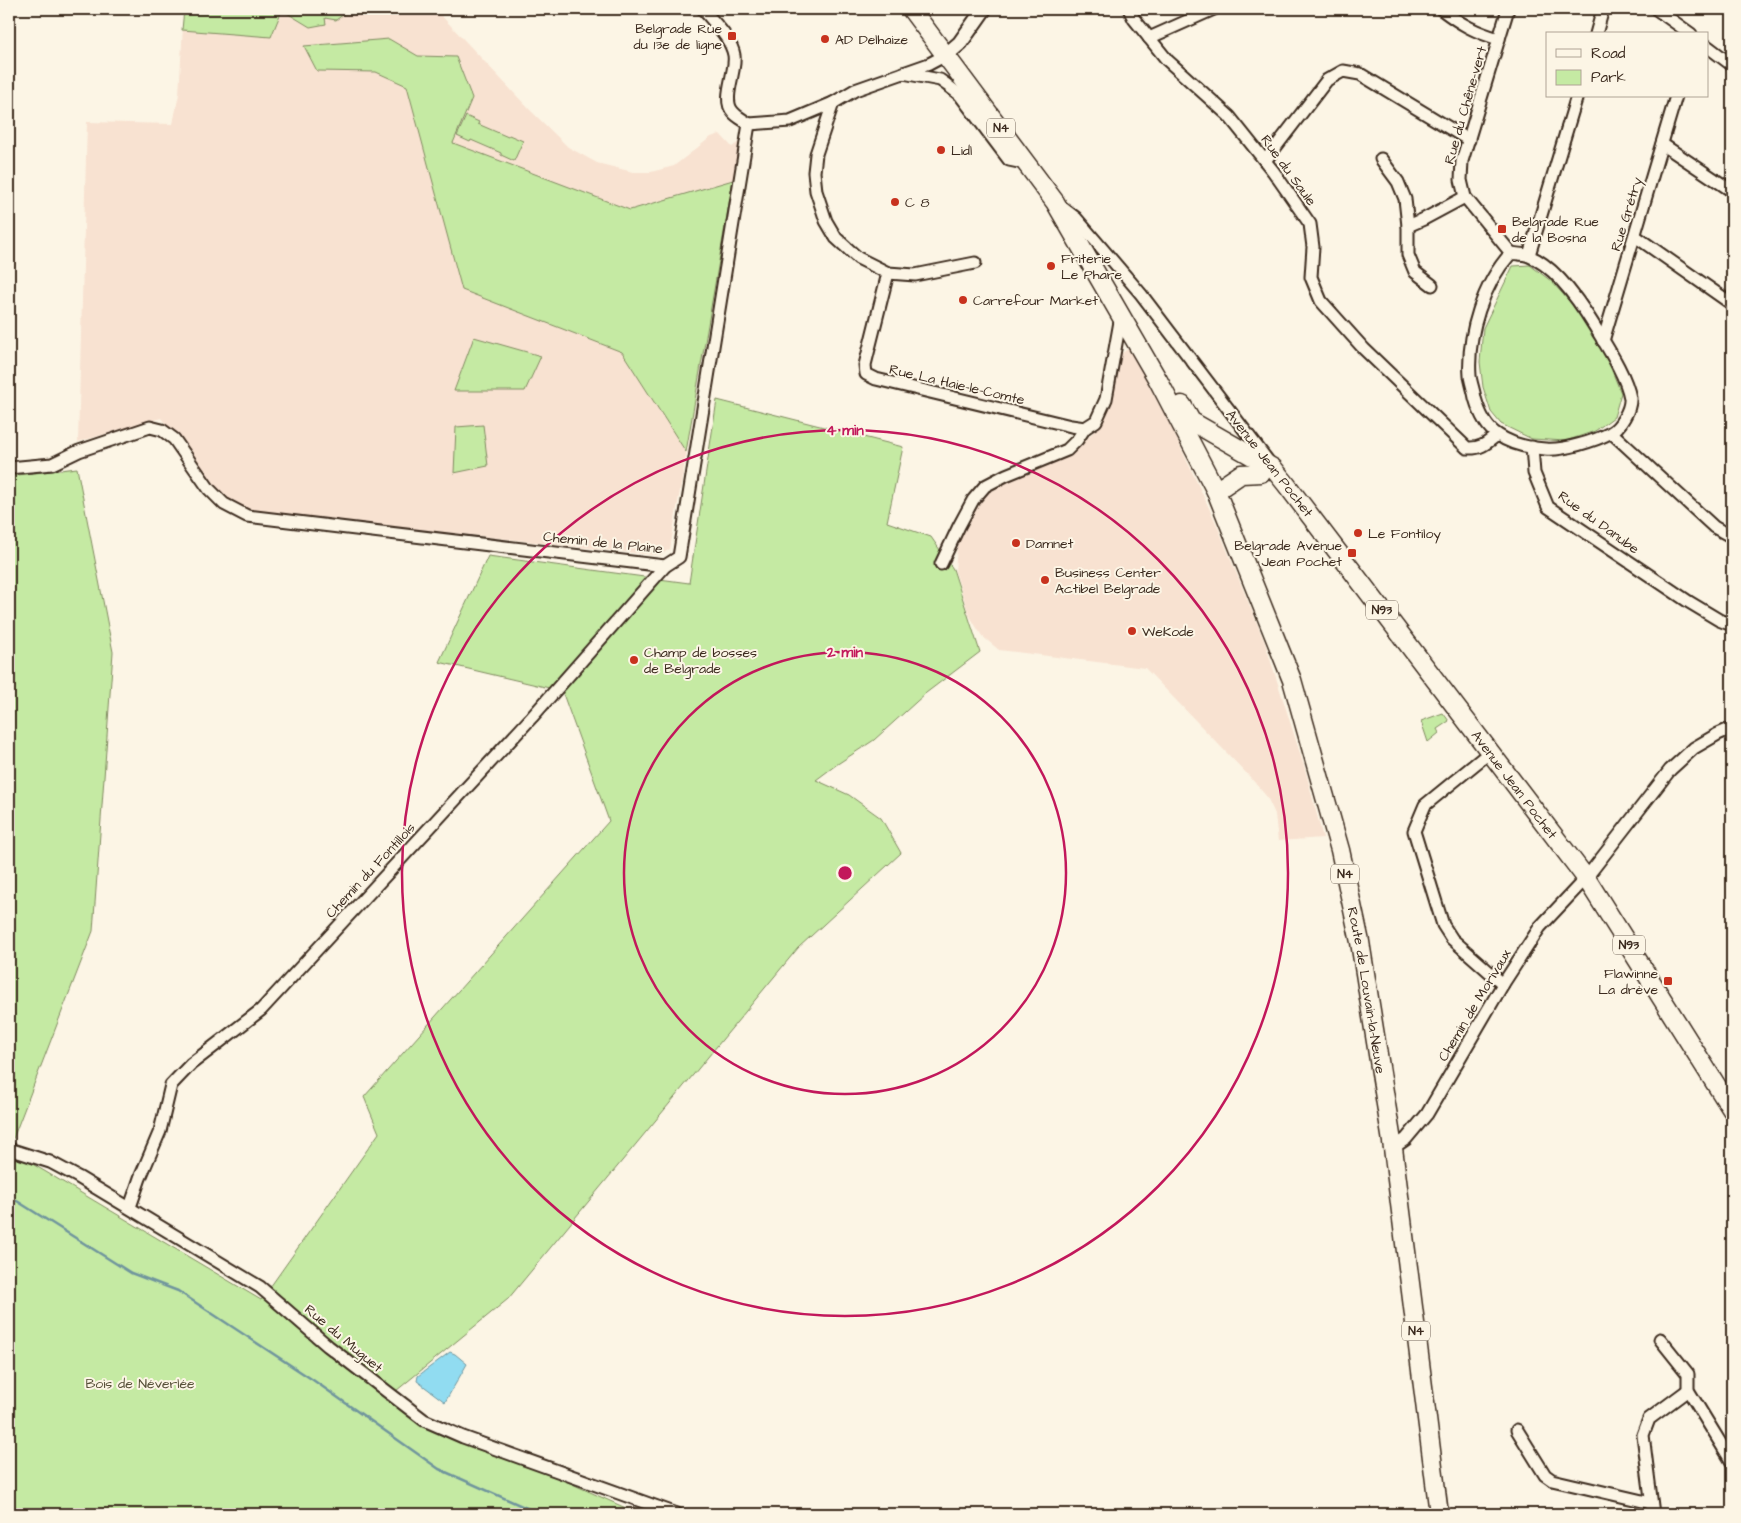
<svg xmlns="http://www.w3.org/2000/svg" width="1741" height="1523" font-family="'Architects Daughter',sans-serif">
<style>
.built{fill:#f8e2d1}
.green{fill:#c5eaa3;stroke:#808a60}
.water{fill:#91dcf1;stroke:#6f959d}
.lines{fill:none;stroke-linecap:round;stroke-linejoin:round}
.stream{stroke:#6f959d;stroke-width:2.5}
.minor-casing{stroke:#3b2a1e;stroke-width:15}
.tertiary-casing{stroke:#3b2a1e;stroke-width:18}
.primary-casing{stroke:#3b2a1e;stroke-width:21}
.minor{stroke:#fcf5e5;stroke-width:11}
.tertiary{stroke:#fcf5e5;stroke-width:14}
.primary{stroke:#fcf5e5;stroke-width:18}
.ring{fill:none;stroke:#c2185b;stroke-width:2.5}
.poi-dot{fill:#c8321e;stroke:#fcf5e5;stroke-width:2}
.labels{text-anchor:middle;stroke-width:4;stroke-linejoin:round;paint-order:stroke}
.shield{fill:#fcf5e5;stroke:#75675a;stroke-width:1}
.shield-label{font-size:12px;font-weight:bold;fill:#3b2a1e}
.poi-label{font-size:14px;fill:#3b2a1e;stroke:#fcf5e5;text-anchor:start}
.street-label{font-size:14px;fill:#3b2a1e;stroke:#fcf5e5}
.park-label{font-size:14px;fill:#575039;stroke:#fcf5e5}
.centre{fill:#c2185b;stroke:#fcf5e5;stroke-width:2.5}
.ring-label{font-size:15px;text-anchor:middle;font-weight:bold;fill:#c2185b;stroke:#fcf5e5;stroke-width:4;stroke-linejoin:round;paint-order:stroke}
</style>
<rect width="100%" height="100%" fill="#fcf5e5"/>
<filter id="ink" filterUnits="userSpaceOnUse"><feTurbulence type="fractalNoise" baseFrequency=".02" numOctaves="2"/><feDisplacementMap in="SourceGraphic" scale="10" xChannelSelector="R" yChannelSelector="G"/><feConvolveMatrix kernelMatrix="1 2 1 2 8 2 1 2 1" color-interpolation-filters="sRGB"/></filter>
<g filter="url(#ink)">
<g class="built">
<polygon points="184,9 437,9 437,11 530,110 568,147 597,163 633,172 651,172 674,166 711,137 720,134 732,147 740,141 670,549 660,555 654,555 233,509 161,418 78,442 87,122 173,124 179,94"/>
<polygon points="1129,348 1173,431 1195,478 1216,523 1265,643 1305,769 1323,838 1278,841 1275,814 1267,797 1250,777 1145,668 999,650 982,636 969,615 955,571 957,548 968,519 978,503 988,492 1003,481 1064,455 1080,446 1097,428 1103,419 1121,354"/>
</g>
<g class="green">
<polygon points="184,9 366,9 344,14 336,20 325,18 326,24 310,27 282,10 271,37 182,30"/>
<polygon points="389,39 418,56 456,57 472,98 453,143 630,210 733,180 686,452 622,352 462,290 407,86 376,72 317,71 304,46"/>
<polygon points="466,116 479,122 478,124 508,137 509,135 523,141 514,161 501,155 501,153 471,140 470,142 457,136"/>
<polygon points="1530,265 1551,281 1581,314 1604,351 1621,393 1614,417 1595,431 1566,441 1532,439 1501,424 1491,412 1483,387 1480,362 1483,328 1513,266"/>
<polygon points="474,337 541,356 525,391 454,391"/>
<polygon points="717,400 903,447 887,522 931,537 953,569 980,652 926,693 874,740 836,765 816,780 849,795 881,818 901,853 798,948 508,1299 385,1400 639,1514 9,1514 9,1150 261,1300 379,1133 364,1097 609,821 562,691 439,662 488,556 689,583"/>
<polygon points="483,425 488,466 454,473 456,427"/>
<polygon points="77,468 113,652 93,931 9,1149 9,476"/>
<polygon points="1443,713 1449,721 1437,729 1439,733 1428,742 1421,721"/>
</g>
<polygon class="water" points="450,1352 455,1354 467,1364 445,1402 417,1381 418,1376"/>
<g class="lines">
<polyline class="stream" points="9,1196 131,1273 178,1291 313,1380 439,1469 540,1514"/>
<defs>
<g id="minor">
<path d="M 703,9 C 713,22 731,38 734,55 C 737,70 721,100 733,112 C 737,117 744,120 749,124"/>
<path d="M 1129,9 L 1134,19 L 1167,60 L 1229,116 L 1273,171 L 1310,224 L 1313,247 L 1311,277 L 1321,301 L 1364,349 L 1467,448 C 1481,449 1487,443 1497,435"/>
<path d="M 1441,9 C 1462,25 1475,32 1499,39"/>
<polyline points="1508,9 1462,161 1461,180 1465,197 1511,253"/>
<polyline points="1656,9 1691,34"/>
<polyline points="1596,34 1603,9"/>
<polyline points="1149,38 1214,9"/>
<polyline points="1707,46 1732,65"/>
<polyline points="903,73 940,80 947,85 960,95 1009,160 1028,164"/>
<polyline points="833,103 816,154 814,172 816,191 826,221 836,238 858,258 888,273 915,275 975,263"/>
<polyline points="749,124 790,121 833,103 855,90 929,64 946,55"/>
<polyline points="1662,144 1732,191"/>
<polyline points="1381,159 1398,182 1405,199 1408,226 1408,255 1415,272 1432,285"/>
<polyline points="1265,161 1327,80 1343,71 1360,74 1469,140"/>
<polyline points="1063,208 1076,218 1141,294 1268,461"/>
<polyline points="1408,226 1424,219 1465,197"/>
<polyline points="1635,236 1732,304"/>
<path d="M 1511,253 C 1516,254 1524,254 1529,256 C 1555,266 1581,304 1595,327 C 1607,347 1626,375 1630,398 C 1631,409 1620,428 1610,433 C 1595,441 1562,451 1545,449 C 1530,448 1511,444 1498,435 C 1485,427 1479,412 1475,398 C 1474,391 1471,383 1470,376 C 1467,334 1483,284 1511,253 Z"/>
<polyline points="1529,255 1577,96"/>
<polyline points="888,273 865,365 866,374 876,379 1071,426 1085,428"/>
<polyline points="1603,341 1676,96"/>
<polyline points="1612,433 1714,527 1732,537"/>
<polyline points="1532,447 1534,473 1548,507 1689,602 1719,620 1732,625"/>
<polyline points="9,468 52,464 79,451 150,427 162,430 174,439 209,489 224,504 247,516 665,566"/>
<polyline points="941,564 959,526 973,500 985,486 1006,475 1067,450 1077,440 1085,428 1096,421 1106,399 1121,316"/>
<polyline points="1490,752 1425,805 1414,831 1443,925 1452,939 1503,984"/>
<polyline points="1393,1148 1406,1139 1427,1114 1503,984 1540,927 1586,878 1670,770 1694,748 1718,734 1732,728"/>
<polyline points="9,1149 50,1162 78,1177 260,1287 328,1346 424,1420 463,1437 677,1514"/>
<polyline points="130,1207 140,1178 160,1131 171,1085 191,1064 261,1010 532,717 665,566 679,557 749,124"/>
<polyline points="1660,1339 1688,1374 1688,1390 1732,1462"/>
<polyline points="1517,1430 1545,1475 1552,1480 1651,1503"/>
<polyline points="1653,1514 1643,1435 1649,1419 1688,1390"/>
</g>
<polyline id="tertiary" points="946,55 960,43 984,9"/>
<g id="primary">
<path id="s1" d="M 911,9 L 1055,202 L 1158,380 L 1216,491 L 1292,680 L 1340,850 L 1360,942 L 1393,1148 L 1439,1514"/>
<path id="s2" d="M 1182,405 L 1191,421 L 1273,468 L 1286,484 L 1586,878 L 1732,1110"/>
<polyline points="1216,491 1241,474 1261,473"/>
</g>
</defs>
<use href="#minor" class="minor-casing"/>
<use href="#tertiary" class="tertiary-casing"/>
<use href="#primary" class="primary-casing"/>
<use href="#minor" class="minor"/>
<use href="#tertiary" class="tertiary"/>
<use href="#primary" class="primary"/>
</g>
</g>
<g class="ring">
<circle cx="845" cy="873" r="221"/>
<circle cx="845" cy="873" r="443"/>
</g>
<g class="poi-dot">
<rect x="727" y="31" width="10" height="10" rx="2.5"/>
<circle cx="825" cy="39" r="5"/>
<circle cx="941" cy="150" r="5"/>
<circle cx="895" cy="202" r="5"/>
<rect x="1497" y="224" width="10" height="10" rx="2.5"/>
<circle cx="1051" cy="266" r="5"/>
<circle cx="963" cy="300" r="5"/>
<circle cx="1358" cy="533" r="5"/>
<circle cx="1016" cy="543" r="5"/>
<rect x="1347" y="548" width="10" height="10" rx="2.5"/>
<circle cx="1045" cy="580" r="5"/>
<circle cx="1132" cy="631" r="5"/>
<circle cx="634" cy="660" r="5"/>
<rect x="1663" y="976" width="10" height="10" rx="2.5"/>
</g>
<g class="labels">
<g class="shield">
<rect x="987" y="118.5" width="28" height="19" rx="4"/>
<rect x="1366" y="600.5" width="32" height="19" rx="4"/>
<rect x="1331" y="864.5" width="28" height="19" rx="4"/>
<rect x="1613" y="935.5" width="32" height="19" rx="4"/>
<rect x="1402" y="1321.5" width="28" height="19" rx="4"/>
</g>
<g class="shield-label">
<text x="1001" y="132">N4</text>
<text x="1382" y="614">N93</text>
<text x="1345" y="878">N4</text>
<text x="1629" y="949">N93</text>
<text x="1416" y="1335">N4</text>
</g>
<g class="poi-label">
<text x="722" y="33" text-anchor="end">Belgrade Rue<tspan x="722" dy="16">du 13e de ligne</tspan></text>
<text x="835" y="44">AD Delhaize</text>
<text x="951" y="155">Lidl</text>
<text x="905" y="207">C 8</text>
<text x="1512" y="226">Belgrade Rue<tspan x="1512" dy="16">de la Bosna</tspan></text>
<text x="1061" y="263">Friterie<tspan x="1061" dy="16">Le Phare</tspan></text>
<text x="973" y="305">Carrefour Market</text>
<text x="1368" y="538">Le Fontiloy</text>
<text x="1026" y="548">Damnet</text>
<text x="1342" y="550" text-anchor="end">Belgrade Avenue<tspan x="1342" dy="16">Jean Pochet</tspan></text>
<text x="1055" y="577">Business Center<tspan x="1055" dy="16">Actibel Belgrade</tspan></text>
<text x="1142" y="636">WeKode</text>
<text x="644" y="657">Champ de bosses<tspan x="644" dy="16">de Belgrade</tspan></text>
<text x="1658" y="978" text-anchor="end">Flawinne<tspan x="1658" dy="16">La drève</tspan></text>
</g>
<g class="street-label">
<text transform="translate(1465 105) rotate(-74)" y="5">Rue du Chêne-vert</text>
<text transform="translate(1289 170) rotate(54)" y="5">Rue du Saule</text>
<text transform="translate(1626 214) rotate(-73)" y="5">Rue Grétry</text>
<text transform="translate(957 384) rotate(13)" y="5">Rue La Haie-le-Comte</text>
<text transform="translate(1270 463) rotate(52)" y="5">Avenue Jean Pochet</text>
<text transform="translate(1599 522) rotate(36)" y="5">Rue du Danube</text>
<text transform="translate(603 542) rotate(6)" y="5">Chemin de la Plaine</text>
<text dy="5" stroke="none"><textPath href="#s2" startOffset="511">Avenue Jean Pochet</textPath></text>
<text transform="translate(370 870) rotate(-47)" y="5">Chemin du Fontillois</text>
<text dy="5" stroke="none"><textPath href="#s1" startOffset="1095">Route de Louvain-la-Neuve</textPath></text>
<text transform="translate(1474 1005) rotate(-59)" y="5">Chemin de Morivaux</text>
<text transform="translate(344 1338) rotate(40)" y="5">Rue du Muguet</text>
</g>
<g class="park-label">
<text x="140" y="1388">Bois de Néverlée</text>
</g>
</g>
<circle cx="845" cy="873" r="8" class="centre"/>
<g class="ring-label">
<text x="845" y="435">4 min</text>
<text x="845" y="657">2 min</text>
</g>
<rect width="1741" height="1523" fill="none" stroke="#fcf5e5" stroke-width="30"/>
<rect x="15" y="15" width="1711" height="1493" fill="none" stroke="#3b2a1e" stroke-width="2" filter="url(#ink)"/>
<rect x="1546" y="32" width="162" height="65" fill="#fcf5e5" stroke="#afa495"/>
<rect x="1556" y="49" width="25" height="8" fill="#fcf5e5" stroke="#afa495"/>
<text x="1591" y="58" font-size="15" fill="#3b2a1e">Road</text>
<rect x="1556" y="70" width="25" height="15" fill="#c5eaa3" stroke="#afa495"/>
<text x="1591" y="82" font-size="15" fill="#3b2a1e">Park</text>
</svg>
